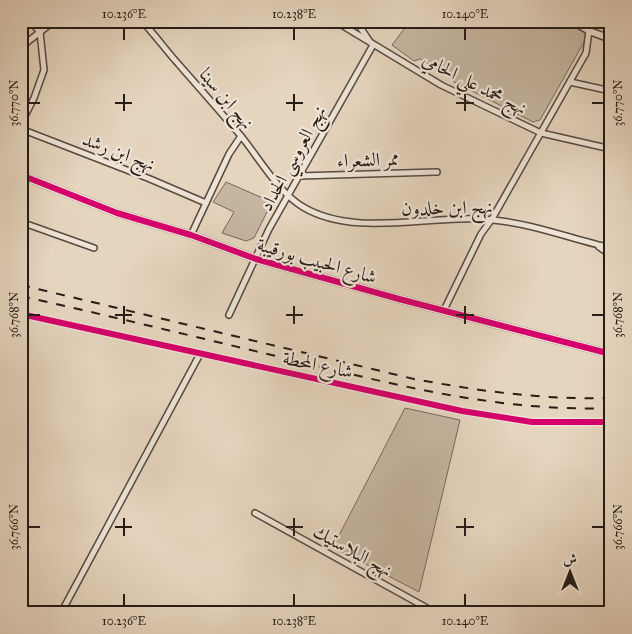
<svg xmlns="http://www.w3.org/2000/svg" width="632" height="634" font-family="'IM FELL Great Primer',Amiri,serif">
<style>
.green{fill:#c5b5a1;stroke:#76685c}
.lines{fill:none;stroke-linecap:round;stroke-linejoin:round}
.minor-casing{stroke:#564a40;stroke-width:8}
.tertiary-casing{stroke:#564a40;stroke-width:9}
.minor{stroke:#eee3d5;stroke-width:5}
.tertiary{stroke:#eee3d5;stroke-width:6}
.rail{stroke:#261c16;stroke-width:2;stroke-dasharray:9 9;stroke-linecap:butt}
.cycleway-casing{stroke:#eee3d5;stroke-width:9}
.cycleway{stroke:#d6006c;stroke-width:6}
.ticks{fill:none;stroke:#261c16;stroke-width:2}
.labels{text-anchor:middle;stroke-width:4.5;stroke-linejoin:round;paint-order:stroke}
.street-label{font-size:19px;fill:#261c16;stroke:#eee3d5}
.neatline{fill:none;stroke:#261c16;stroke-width:2}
.ticks-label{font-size:12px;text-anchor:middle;fill:#261c16}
</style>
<rect width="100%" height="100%" fill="#e5d4be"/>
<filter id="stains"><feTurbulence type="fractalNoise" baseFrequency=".004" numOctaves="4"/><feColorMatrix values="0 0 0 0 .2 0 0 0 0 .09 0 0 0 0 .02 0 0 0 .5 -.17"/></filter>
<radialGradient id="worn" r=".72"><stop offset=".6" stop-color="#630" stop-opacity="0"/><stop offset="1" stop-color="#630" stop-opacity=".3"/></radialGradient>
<g class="green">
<polygon points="419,21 565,21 588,35 540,120 533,122 452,81 451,77 420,59 414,61 392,45 407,25 415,26"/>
<polygon points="226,182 272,202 254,238 246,241 222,233 234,212 213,202"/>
<polygon points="405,408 460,420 419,592 333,547"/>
</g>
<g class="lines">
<defs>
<g id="minor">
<path d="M 142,21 C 153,33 163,46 174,59 C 196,84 219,110 241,136 C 259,158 278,192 303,207 C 357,239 433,213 493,220 C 534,224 571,239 611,248"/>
<polyline points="335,21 441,85 541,133 611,149"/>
<polyline points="356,21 370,42"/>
<polyline points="21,47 54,21"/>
<polyline points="570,82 611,91"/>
<polyline points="21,124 34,98 44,70 40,32 30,21"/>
<polyline points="21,129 150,179 206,203"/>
<polyline points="299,176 437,172"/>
<polyline points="21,222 94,248"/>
<polyline points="191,235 229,154 241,136"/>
<polyline points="599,247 611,255"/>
<polyline points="444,310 481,234 492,219 586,53 589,31 571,21"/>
<polyline points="21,314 462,411 532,422 611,422"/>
<polyline points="229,315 269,229 373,45"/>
<polyline points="255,513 436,613"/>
<polyline points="61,613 200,354"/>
</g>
<g id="tertiary">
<polyline points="593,21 589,31 611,39"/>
<polyline points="21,175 117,213 191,235 256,259 399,299 611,354"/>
</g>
</defs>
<use href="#minor" class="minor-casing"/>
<use href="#tertiary" class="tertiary-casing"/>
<use href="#minor" class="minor"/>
<use href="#tertiary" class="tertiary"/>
<g class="rail">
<path d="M 21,285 L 414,379 C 479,391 544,400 611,398"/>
<path d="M 21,296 C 115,317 208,340 301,362 C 403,387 505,412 611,408"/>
</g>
<defs>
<g id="cycleway">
<polyline points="21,175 117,213 191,235 256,259 399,299 611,354"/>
<polyline points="21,314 462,411 532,422 611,422"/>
</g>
</defs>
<use href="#cycleway" class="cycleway-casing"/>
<use href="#cycleway" class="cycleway"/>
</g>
<path class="ticks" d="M 124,28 L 124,40M 294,28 L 294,40M 465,28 L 465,40M 124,94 L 124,111M 294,94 L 294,111M 465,94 L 465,111M 28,103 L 40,103M 115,103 L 132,103M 286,103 L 303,103M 456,103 L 474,103M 592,103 L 604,103M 124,306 L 124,324M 294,306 L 294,324M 465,306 L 465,324M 28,315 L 40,315M 115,315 L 132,315M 286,315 L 303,315M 456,315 L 474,315M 592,315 L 604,315M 124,518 L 124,536M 294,518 L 294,536M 465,518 L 465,536M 28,527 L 40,527M 115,527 L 132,527M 286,527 L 303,527M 456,527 L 474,527M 592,527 L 604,527M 124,594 L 124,606M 294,594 L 294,606M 465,594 L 465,606"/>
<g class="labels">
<g class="street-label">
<text transform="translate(475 83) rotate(27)" y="7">نهج محمد علي الحامي</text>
<text transform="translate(227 98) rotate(50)" y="7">نهج ابن سينا</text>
<text transform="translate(119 151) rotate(21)" y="7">نهج ابن رشد</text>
<text transform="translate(292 158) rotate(-61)" y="7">نهج العروسي الحداد</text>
<text transform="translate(368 159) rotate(-2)" y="7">ممر الشعراء</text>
<text transform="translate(447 207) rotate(-1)" y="7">نهج ابن خلدون</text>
<text transform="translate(317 260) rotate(16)" y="7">شارع الحبيب بورقيبة</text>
<text transform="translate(318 364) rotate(12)" y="7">شارع المحطة</text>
<text transform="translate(353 550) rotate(29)" y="7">نهج البلاستيك</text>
</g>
</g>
<rect width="632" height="634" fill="none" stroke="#e5d4be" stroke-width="55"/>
<g transform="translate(570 572)" stroke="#eee3d5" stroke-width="4" paint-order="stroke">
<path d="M0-4L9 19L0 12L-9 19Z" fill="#261c16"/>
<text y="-8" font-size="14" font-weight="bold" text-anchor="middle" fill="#261c16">ش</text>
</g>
<rect x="28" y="28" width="576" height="578" class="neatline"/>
<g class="ticks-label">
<text x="124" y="18">10.236°E</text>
<text x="294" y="18">10.238°E</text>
<text x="465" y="18">10.240°E</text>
<text transform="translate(14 103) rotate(-90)" y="4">36.770°N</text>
<text transform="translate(618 103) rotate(-90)" y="4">36.770°N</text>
<text transform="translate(14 315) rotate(-90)" y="4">36.768°N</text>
<text transform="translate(618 315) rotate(-90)" y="4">36.768°N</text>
<text transform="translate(14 527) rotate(-90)" y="4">36.766°N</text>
<text transform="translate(618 527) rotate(-90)" y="4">36.766°N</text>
<text x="124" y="625">10.236°E</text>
<text x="294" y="625">10.238°E</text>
<text x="465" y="625">10.240°E</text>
</g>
<rect width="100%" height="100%" filter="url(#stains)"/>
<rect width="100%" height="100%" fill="url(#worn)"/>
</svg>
